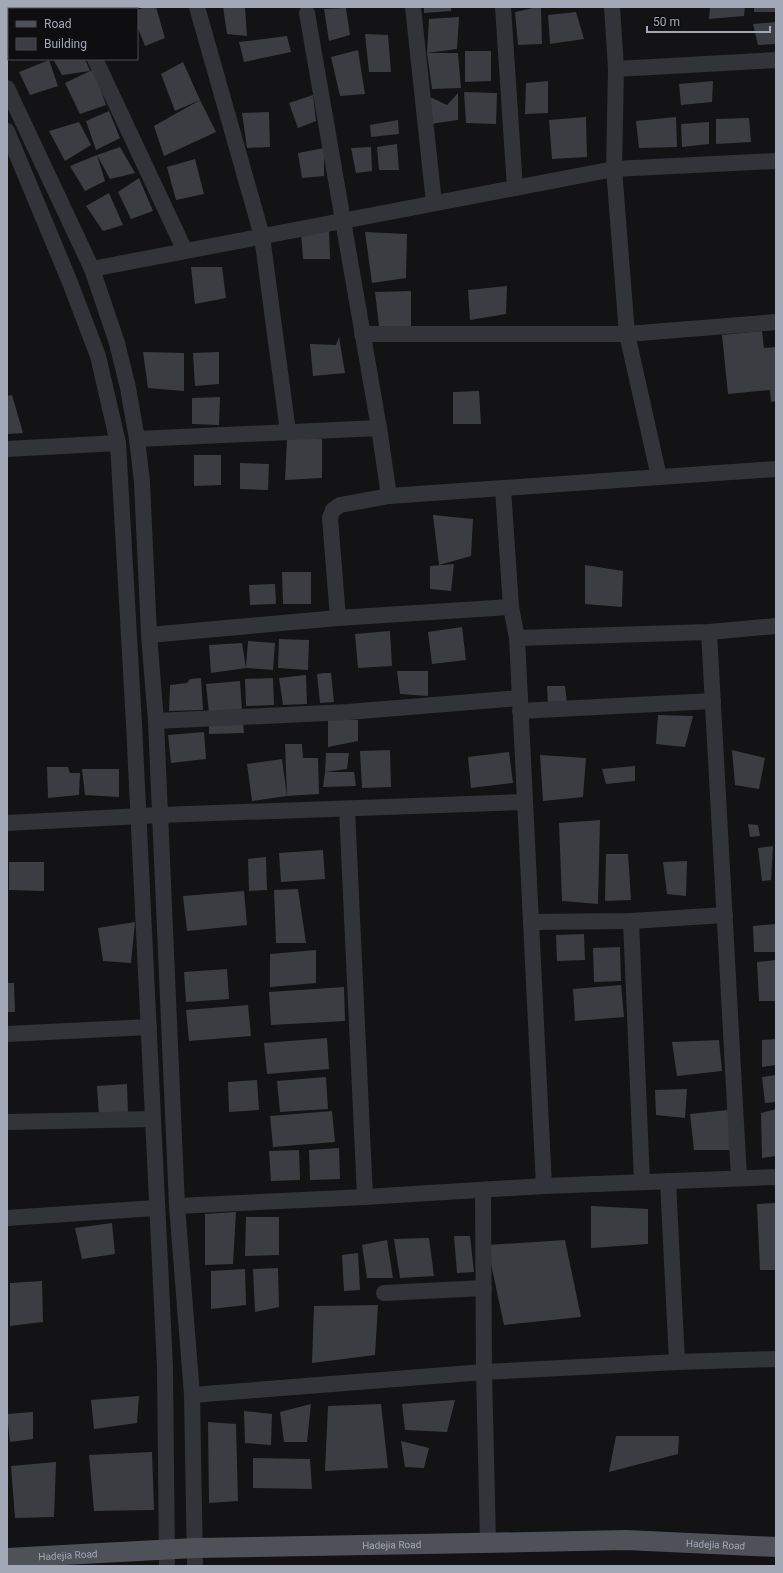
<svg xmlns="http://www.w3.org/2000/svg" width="783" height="1573" font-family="Roboto,sans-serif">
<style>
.building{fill:#3c3d42}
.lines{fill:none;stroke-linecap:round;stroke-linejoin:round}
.minor{stroke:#333439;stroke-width:16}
.major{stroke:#4f5159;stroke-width:20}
.labels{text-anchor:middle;stroke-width:3.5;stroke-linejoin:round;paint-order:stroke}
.street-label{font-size:10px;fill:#a3a8b6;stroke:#0e0d0f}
</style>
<rect width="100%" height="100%" fill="#131214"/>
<g class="building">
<polygon points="7,7 27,7 28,9 9,9 9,23 7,24"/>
<polygon points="34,7 61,7 62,9 35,9"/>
<polygon points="145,7 156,7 165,38 145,46 137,26 137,10"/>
<polygon points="223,7 245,7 247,36 227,34"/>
<polygon points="424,7 451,7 451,11 424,13"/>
<polygon points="538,7 541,7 542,44 518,45 515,12"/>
<polygon points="710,7 745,7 744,16 709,19"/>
<rect x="754" y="7" width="22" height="5"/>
<polygon points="346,8 350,35 329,41 324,9"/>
<polygon points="576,12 584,39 550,44 548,15"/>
<polygon points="459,17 457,49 427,53 429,19"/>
<polygon points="776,22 776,44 758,45 753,24"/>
<polygon points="365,34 388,35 391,72 369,72"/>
<polygon points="287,36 291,52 244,62 239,42"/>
<polygon points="358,50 365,94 340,96 331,57"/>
<polygon points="465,51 491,51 491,81 465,82"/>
<polygon points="427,53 458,53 461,88 432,89"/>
<polygon points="53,59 85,59 90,71 94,70 106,105 80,114 65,83 90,71 62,75"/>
<polygon points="49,60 58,86 30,95 19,72"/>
<polygon points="183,62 200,100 175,111 161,74"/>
<polygon points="548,81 548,113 525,114 526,83"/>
<polygon points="713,81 712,102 681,105 679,84"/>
<polygon points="464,92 497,93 496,124 466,123"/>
<polygon points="458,93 458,120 430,124 430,97 447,105"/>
<polygon points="313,95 316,121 298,128 289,103"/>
<polygon points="200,100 216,132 164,156 154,126"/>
<polygon points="109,111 120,138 96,150 86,121"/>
<polygon points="269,112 270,147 247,148 242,113"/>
<polygon points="586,117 587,157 552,159 549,120"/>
<polygon points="676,117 677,147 639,148 636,121"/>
<polygon points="749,118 751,142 716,144 716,119"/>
<polygon points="398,120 399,134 371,137 370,125"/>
<polygon points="79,122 91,145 65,161 49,131"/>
<polygon points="709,122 709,144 682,147 681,124"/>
<polygon points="397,144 399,170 379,170 377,147"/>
<polygon points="120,147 135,173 110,179 97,155"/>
<polygon points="371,147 372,171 356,173 351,148"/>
<polygon points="324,148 324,176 302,178 298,153"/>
<polygon points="97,155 105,181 85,191 70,166"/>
<polygon points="195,159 204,194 176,200 167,167"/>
<polygon points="139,178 153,211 131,219 118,192"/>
<polygon points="109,193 123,225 103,231 86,206"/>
<polygon points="329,230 330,259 303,259 301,232"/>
<polygon points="365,232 407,234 406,278 372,283"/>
<polygon points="191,267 222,267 226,298 195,304"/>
<polygon points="507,286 506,314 470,320 468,290"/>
<polygon points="411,291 411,326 379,326 375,292"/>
<polygon points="762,331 764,348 776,347 776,401 771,402 770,390 728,394 722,335"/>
<polygon points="339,337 345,373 313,376 310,344 336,345"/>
<polygon points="143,352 184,353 184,391 148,388"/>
<polygon points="219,352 219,384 195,386 193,353"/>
<polygon points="479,391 481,424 453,424 453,392"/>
<polygon points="12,395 23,433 7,434 7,396"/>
<polygon points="220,397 219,425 192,424 192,398"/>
<polygon points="287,439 322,439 322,478 285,480"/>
<polygon points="194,455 221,455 221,485 194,486"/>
<polygon points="240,463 269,464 268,490 240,489"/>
<polygon points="433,515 473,519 471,556 439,565"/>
<polygon points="454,564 451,591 430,589 430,566"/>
<polygon points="585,565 623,571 622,607 585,604"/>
<polygon points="282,572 311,572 311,604 283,604"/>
<polygon points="275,584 276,604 250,605 249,585"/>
<polygon points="462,627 466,660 432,664 428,632"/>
<polygon points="390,631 392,666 358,668 355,634"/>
<polygon points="279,639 309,640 308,670 278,668"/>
<polygon points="248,641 275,643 273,670 246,668"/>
<polygon points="242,643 246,668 211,673 209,645"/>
<polygon points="397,671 428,671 428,696 400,694"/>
<polygon points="325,673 331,673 334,702 320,703 317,674"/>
<polygon points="306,675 307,704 283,705 279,678"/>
<polygon points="201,678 203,710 169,711 170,685 187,683 190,679"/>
<polygon points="273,678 274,705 246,706 245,679"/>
<polygon points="240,681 242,711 209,713 206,684"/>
<polygon points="547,686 565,686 567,704 548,705"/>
<polygon points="658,715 693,716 685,747 656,744"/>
<polygon points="328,719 358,720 358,741 328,747"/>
<polygon points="243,720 244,733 209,734 209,721"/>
<polygon points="204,732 206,759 171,763 168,735"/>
<polygon points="285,744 302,744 303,758 318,758 319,794 287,796"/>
<polygon points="390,750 391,787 362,788 360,751"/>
<polygon points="732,750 765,758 759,789 735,785"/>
<polygon points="509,752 513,783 471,788 468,757"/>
<polygon points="326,753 349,753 347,769 325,772"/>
<polygon points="540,755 586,758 583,797 543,801"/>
<polygon points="282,759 287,796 252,801 247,764"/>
<polygon points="635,766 635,781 606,784 602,769"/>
<polygon points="47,767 68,767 70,773 80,773 79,795 48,798"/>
<polygon points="82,769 119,769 119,797 85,795"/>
<polygon points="325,772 354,772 356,786 323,787"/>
<polygon points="600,820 598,904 562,901 559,823"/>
<polygon points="748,824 758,825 760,836 750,837"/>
<polygon points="773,846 771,880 762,881 758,848"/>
<polygon points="323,850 325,879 281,882 279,853"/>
<polygon points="606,854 628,854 631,900 605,901"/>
<polygon points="266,857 267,890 249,891 248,859"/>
<polygon points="687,861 686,896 667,894 663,862"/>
<polygon points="9,862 44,862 44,891 9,890"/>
<polygon points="298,889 306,943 276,943 274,890"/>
<polygon points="244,891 247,925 187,931 183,896"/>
<polygon points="135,922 131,963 103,961 98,928"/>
<polygon points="776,924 776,952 754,952 753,926"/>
<polygon points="584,934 585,960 557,961 556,935"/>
<polygon points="620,947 621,981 594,982 593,948"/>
<polygon points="316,950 316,983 270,987 270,954"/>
<polygon points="776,960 776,1001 759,1001 757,962"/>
<polygon points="227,969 229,999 186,1002 184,972"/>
<polygon points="7,983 14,983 15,1012 7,1012"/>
<polygon points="621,985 624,1017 575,1021 573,989"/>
<polygon points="344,987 345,1021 271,1025 269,992"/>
<polygon points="248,1005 251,1036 189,1041 186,1010"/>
<polygon points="327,1038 329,1069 267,1074 264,1043"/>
<polygon points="776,1039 776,1065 762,1067 762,1040"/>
<polygon points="719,1040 722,1071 677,1076 672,1042"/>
<polygon points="776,1075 776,1102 765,1103 762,1077"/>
<polygon points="326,1077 328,1109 280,1112 277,1081"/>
<polygon points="257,1080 259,1110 229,1112 228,1082"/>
<polygon points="127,1084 128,1114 99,1116 97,1086"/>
<polygon points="687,1089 685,1118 656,1115 655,1090"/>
<polygon points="776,1109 776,1156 762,1158 761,1113"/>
<polygon points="728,1110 730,1150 694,1150 690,1114"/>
<polygon points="332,1111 335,1142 273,1147 270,1116"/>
<polygon points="339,1148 340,1179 310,1180 309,1150"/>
<polygon points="299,1150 300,1180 271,1181 269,1151"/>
<polygon points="776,1203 776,1270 760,1270 757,1204"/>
<polygon points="591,1206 648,1209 648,1244 591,1248"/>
<polygon points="236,1212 233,1264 205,1265 205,1214"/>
<polygon points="246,1217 279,1217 279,1255 245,1256"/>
<polygon points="112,1223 115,1254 82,1259 75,1228"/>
<polygon points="454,1236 470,1236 474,1272 457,1273"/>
<polygon points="429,1238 434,1276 400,1278 394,1239"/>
<polygon points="387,1240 393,1278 367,1278 362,1245"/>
<polygon points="565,1240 581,1317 504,1325 487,1245"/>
<polygon points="358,1253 360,1290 344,1291 342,1255"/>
<polygon points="278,1268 279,1307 255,1312 253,1269"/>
<polygon points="245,1269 246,1305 211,1309 211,1271"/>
<polygon points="42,1281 43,1322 10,1326 10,1283"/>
<polygon points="378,1305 375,1355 312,1363 314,1306"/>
<polygon points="139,1396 137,1423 94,1429 91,1400"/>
<polygon points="455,1400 447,1432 405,1430 402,1404"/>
<polygon points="311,1404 307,1442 284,1442 280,1412"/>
<polygon points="381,1404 388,1468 325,1471 328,1406"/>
<polygon points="244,1411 272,1414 271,1445 245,1443"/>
<polygon points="33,1412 33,1439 10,1442 7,1414"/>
<polygon points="208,1422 236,1424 238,1501 209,1503"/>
<polygon points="616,1436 679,1436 678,1454 609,1472"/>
<polygon points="401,1441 429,1448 424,1468 405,1467"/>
<polygon points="152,1452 154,1510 94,1511 89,1455"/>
<polygon points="253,1458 310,1459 312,1489 253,1488"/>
<polygon points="56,1462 54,1517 15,1518 11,1466"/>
</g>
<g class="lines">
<g class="minor">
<polyline points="71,7 72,9"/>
<polyline points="197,7 262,236 288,432"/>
<polyline points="413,7 434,203"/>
<polyline points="503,7 515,188"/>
<polyline points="612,7 616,69 614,169 627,334 659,477"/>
<polyline points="307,13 379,428"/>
<polyline points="95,59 185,251"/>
<polyline points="616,69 776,60"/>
<polyline points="7,88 92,269 117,343 128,388 137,439 142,482 149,635 156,721 177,1206 192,1395 195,1566"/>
<polyline points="7,131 69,280 98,356 118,443 134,724 165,1367 167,1566"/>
<polyline points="92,269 614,169 776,161"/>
<polyline points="362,334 627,334 776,322"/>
<polyline points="137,439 379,428 389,496 776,469"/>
<polyline points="7,449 118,443"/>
<polyline points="503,489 511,607 517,638 544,1186"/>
<polyline points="338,618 330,518 333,510 340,505 389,496"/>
<polyline points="709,632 739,1178"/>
<polyline points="149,635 338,618 511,607"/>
<polyline points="517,638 709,632 776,626"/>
<polyline points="520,711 713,701"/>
<polyline points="156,721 348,712 520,698"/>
<polyline points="347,809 365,1197"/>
<polyline points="7,823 160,815 525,802"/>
<polyline points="631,921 642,1182"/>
<polyline points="531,922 631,921 725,915"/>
<polyline points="7,1034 149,1027"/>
<polyline points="7,1122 153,1119"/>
<polyline points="668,1181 677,1362"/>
<polyline points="483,1190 484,1372 488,1542"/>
<polyline points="177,1206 365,1197 544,1186 776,1177"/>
<polyline points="7,1218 156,1208"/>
<polyline points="384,1293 484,1288"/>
<polyline points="192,1395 484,1372 677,1362 776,1359"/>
</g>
<path class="major" id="s1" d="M 7,1558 L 195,1548 L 531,1542 L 626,1540 L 776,1547"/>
</g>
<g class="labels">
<g class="street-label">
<text dy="4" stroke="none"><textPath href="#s1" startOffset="385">Hadejia Road</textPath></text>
<text dy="4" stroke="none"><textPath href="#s1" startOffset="709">Hadejia Road</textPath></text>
<text dy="4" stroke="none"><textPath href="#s1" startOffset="61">Hadejia Road</textPath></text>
</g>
</g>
<rect width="783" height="1573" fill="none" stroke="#a3a8b6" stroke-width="16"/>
<rect x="8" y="8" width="130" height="52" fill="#0e0d0f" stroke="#4a4b52"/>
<rect x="16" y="21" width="20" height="6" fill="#4f5159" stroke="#4a4b52"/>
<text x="44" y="28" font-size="12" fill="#a3a8b6">Road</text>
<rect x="16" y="38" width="20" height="12" fill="#3c3d42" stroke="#4a4b52"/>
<text x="44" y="48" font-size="12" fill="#a3a8b6">Building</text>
<path d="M647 26v6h123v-6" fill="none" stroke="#a3a8b6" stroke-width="2"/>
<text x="653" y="26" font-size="12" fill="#a3a8b6" stroke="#0e0d0f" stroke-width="3" paint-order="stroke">50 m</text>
</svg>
